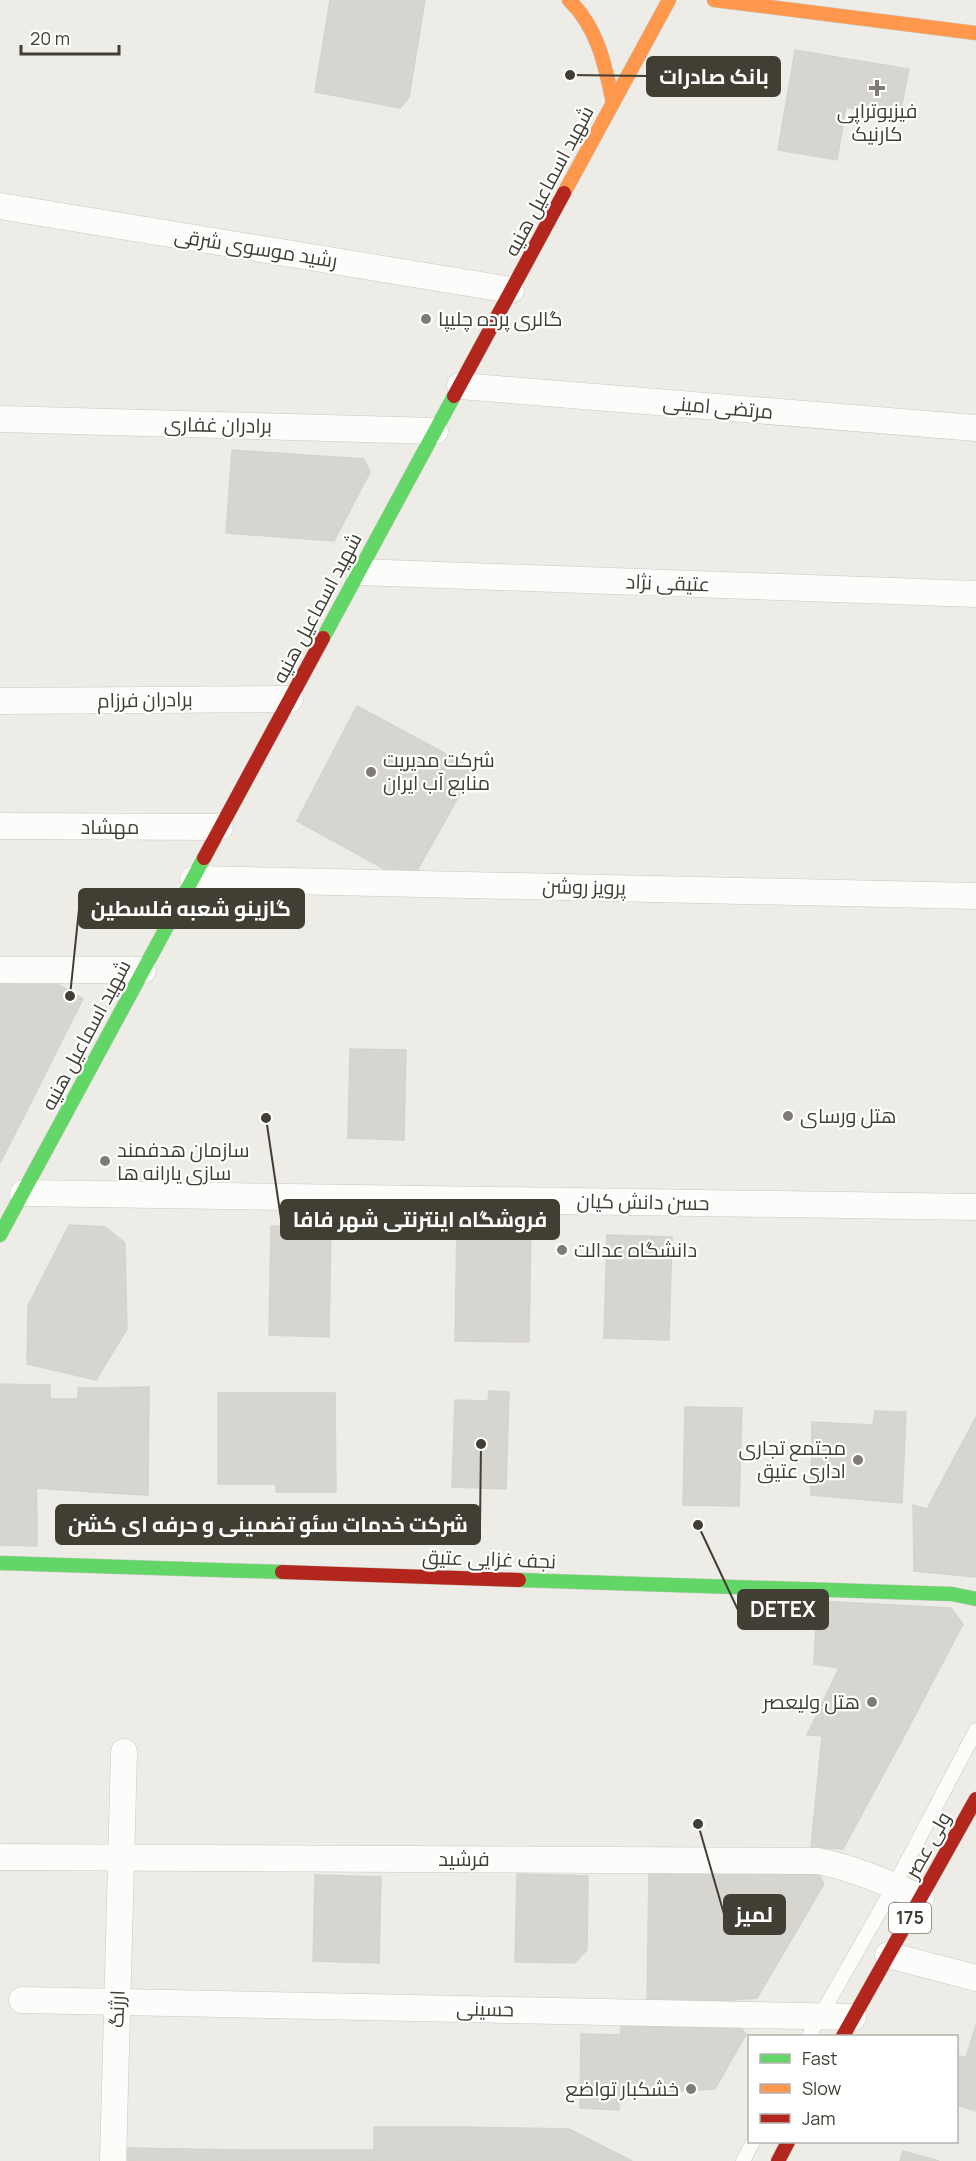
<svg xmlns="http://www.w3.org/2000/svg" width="976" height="2161" font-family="Manrope,Cairo,sans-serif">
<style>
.building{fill:#d6d5cf;stroke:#d5d3cd;stroke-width:1.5}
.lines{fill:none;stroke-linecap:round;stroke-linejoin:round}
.lane-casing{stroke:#c9c8c3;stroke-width:15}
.street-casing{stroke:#c9c8c3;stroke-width:27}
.fast-casing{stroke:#cbc9be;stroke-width:15}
.slow-casing{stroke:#cbc9be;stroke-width:15}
.jam-casing{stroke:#cbc9be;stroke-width:15}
.lane{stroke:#fcfcfb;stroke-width:14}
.street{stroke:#fcfcfb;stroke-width:26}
.fast{stroke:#63d668;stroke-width:14}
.slow{stroke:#ff974d;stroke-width:14}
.jam{stroke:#b3261e;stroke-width:14}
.poi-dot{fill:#7d7b73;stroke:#fff;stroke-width:2}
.labels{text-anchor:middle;stroke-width:4.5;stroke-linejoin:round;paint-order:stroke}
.shield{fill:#fff;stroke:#7a7871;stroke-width:1.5}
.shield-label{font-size:18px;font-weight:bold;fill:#413e34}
.poi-label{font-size:20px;fill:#413e34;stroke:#fff;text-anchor:start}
.street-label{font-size:20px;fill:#413e34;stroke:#fff}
.leader{fill:none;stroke:#413e34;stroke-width:2}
.callout-dot{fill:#413e34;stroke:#fff;stroke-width:2}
.callout{fill:#413e34;stroke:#413e34;stroke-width:2}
.callout-label{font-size:21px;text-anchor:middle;font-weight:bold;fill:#fff}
</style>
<rect width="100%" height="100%" fill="#edece7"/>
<g class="building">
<polygon points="330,0 425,0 409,97 400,108 315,92"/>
<polygon points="795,50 854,60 837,160 778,150"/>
<polygon points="854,60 909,69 899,119 846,107"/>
<polygon points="232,450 364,459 370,472 334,541 226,533"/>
<polygon points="357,706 474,769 410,883 297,821"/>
<polygon points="0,984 59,985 83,999 27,1110 20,1107 0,1106"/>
<polygon points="350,1049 406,1050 404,1140 348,1138"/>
<polygon points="0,1106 20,1107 27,1110 0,1163"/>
<polygon points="69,1225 105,1227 125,1243 127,1329 96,1380 27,1364 28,1306"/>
<polygon points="457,1225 531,1226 529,1342 455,1341"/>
<polygon points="271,1226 331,1228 329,1337 269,1335"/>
<polygon points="607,1235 672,1237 669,1340 604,1338"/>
<polygon points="0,1384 36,1385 37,1546 0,1545"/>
<polygon points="36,1385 50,1385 50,1399 78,1399 78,1388 94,1388 93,1492 36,1488"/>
<polygon points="149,1387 148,1495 93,1492 94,1388"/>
<polygon points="489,1391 509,1392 506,1489 452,1487 455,1400 488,1401"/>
<rect x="218" y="1393" width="57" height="91"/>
<polygon points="275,1393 335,1393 336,1492 276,1492"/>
<polygon points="685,1407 742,1408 739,1506 683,1505"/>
<polygon points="875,1411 906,1412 902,1503 811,1495 812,1422 873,1425"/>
<polygon points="976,1417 976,1577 914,1571 913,1505 927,1509"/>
<polygon points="817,1601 951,1608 963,1624 902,1740 807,1735 839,1668 814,1664"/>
<polygon points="822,1736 902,1740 843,1849 811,1847"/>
<polygon points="649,1869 730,1871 722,2004 647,2004"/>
<polygon points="517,1874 588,1876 587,1950 574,1963 515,1962"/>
<polygon points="729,1874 819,1874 824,1884 757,1998 722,2001"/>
<polygon points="315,1875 381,1877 379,1963 313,1961"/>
<polygon points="621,2023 677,2025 675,2091 619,2088"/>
<polygon points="677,2025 740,2027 746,2034 715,2089 675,2091"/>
<polygon points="976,2025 976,2111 956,2105 956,2055 966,2058"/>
<polygon points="581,2034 620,2035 619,2110 580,2108"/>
<rect x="374" y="2127" width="90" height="34"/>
<polygon points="464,2127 569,2129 632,2161 464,2161"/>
<polygon points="128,2148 242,2150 242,2161 128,2161"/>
<rect x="242" y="2150" width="132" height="11"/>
<polygon points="903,2151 939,2161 900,2161"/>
</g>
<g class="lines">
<defs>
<g id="lane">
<polyline points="809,2036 894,1886 976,1730"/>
<polyline points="743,2161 753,2142"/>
</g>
<g id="street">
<polyline points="0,206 511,290"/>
<polyline points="460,386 976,428"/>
<polyline points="0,419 435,431"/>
<polyline points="359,572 976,594"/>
<polyline points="0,701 290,699"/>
<polyline points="0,826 220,827"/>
<polyline points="193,879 976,896"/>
<polyline points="0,970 143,970"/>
<polyline points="23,1193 976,1207"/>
<path d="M 0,1857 L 818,1861 C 853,1868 888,1883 921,1898"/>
<polyline points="888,1955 976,1978"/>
<polyline points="22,2000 853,2017"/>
<polyline points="113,2161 124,1752"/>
</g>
<g id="fast">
<polyline points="323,638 454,396"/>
<polyline points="0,1235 204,858"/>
<polyline points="0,1563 282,1572"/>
<polyline points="519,1580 952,1594 976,1599"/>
</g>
<g id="slow">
<path d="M 569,0 C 598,28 605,65 613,103"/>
<polyline points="714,0 976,33"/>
<polyline points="564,193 669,0"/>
</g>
<g id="jam">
<polyline points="454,396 564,193"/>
<polyline points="204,858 323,638"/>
<polyline points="282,1572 519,1580"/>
<polyline points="843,2036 976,1799"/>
<polyline points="778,2161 788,2142"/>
</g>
</defs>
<use href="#lane" class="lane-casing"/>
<use href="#street" class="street-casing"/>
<use href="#fast" class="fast-casing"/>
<use href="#slow" class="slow-casing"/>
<use href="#jam" class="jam-casing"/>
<use href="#lane" class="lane"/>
<use href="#street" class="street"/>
<use href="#fast" class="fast"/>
<use href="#slow" class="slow"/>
<use href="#jam" class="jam"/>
</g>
<g class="poi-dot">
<path d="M874 79h6v6h6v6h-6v6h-6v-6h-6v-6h6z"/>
<circle cx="426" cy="319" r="6"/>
<circle cx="371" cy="772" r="6"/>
<circle cx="788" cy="1116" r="6"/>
<circle cx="105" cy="1161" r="6"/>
<circle cx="562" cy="1250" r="6"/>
<circle cx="858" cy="1460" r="6"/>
<circle cx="872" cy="1702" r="6"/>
<circle cx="691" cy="2089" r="6"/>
</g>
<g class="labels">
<rect class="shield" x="889" y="1903" width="42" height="30" rx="4.5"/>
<g class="shield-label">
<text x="910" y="1924">175</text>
</g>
<g class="poi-label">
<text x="877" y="118" text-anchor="middle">فیزیوتراپی<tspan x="877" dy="23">کارنیک</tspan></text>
<text x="438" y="326">گالری پرده چلیپا</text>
<text x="383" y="767">شرکت مدیریت<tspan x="383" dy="23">منابع آب ایران</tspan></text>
<text x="800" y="1123">هتل ورسای</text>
<text x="117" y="1157">سازمان هدفمند<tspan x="117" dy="23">سازی یارانه ها</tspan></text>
<text x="574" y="1257">دانشگاه عدالت</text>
<text x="846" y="1455" text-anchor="end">مجتمع تجاری<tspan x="846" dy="23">اداری عتیق</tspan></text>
<text x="860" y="1709" text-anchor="end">هتل ولیعصر</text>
<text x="679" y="2096" text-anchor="end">خشکبار تواضع</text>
</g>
<g class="street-label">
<text transform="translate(549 181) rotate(-62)" y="7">شهید اسماعیل هنیه</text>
<text transform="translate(256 248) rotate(9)" y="7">رشید موسوی شرقی</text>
<text transform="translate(718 407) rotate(5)" y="7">مرتضی امینی</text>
<text transform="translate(218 425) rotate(1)" y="7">برادران غفاری</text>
<text transform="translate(668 583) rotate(2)" y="7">عتیقی نژاد</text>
<text transform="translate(317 608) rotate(-62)" y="7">شهید اسماعیل هنیه</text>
<text transform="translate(145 700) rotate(-1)" y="7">برادران فرزام</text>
<text x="110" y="834">مهشاد</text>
<text transform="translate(584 887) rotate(1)" y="7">پرویز روشن</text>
<text transform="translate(86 1035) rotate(-62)" y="7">شهید اسماعیل هنیه</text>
<text transform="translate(643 1202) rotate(1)" y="7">حسن دانش کیان</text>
<text transform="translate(489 1559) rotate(2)" y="7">نجف غزایی عتیق</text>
<text transform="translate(928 1845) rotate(-61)" y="7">ولی عصر</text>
<text x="464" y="1866">فرشید</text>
<text transform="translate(117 2009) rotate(-88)" y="7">ارژنگ</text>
<text transform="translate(485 2009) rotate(1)" y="7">حسینی</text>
</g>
</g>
<path class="leader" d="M570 75L647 76M70 996L79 909M266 1118L281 1219M481 1444L480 1525M698 1525L738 1610M698 1824L724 1914"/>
<g class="callout-dot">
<circle cx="570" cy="75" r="6"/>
<circle cx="70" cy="996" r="6"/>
<circle cx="266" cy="1118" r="6"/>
<circle cx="481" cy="1444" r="6"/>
<circle cx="698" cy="1525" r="6"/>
<circle cx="698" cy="1824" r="6"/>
</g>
<g class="callout">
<rect x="647" y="57" width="133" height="39" rx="6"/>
<rect x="79" y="889" width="225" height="39" rx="6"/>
<rect x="281" y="1200" width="278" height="39" rx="6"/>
<rect x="56" y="1505" width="424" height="39" rx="6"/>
<rect x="738" y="1590" width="90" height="39" rx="6"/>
<rect x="724" y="1895" width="61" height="39" rx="6"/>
</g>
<g class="callout-label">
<text x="714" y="84">بانک صادرات</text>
<text x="191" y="916">گازینو شعبه فلسطین</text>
<text x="420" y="1227">فروشگاه اینترنتی شهر فافا</text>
<text x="268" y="1532">شرکت خدمات سئو تضمینی و حرفه ای کشن</text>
<text x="783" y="1617">DETEX</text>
<text x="754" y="1922">لمیز</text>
</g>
<rect x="748" y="2035" width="210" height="108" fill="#ffffff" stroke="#b3b2ae" stroke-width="1.5"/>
<rect x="760" y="2054" width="30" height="9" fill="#63d668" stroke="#b3b2ae" stroke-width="1.5"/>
<text x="802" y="2065" font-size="18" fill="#413e34">Fast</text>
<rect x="760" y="2084" width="30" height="9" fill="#ff974d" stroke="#b3b2ae" stroke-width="1.5"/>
<text x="802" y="2095" font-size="18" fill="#413e34">Slow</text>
<rect x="760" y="2114" width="30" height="9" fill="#b3261e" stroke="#b3b2ae" stroke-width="1.5"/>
<text x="802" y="2125" font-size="18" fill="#413e34">Jam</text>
<path d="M21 45v9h98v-9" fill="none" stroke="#413e34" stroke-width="3"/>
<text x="30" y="45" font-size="18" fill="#413e34" stroke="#ffffff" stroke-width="4.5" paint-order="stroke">20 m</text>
</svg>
